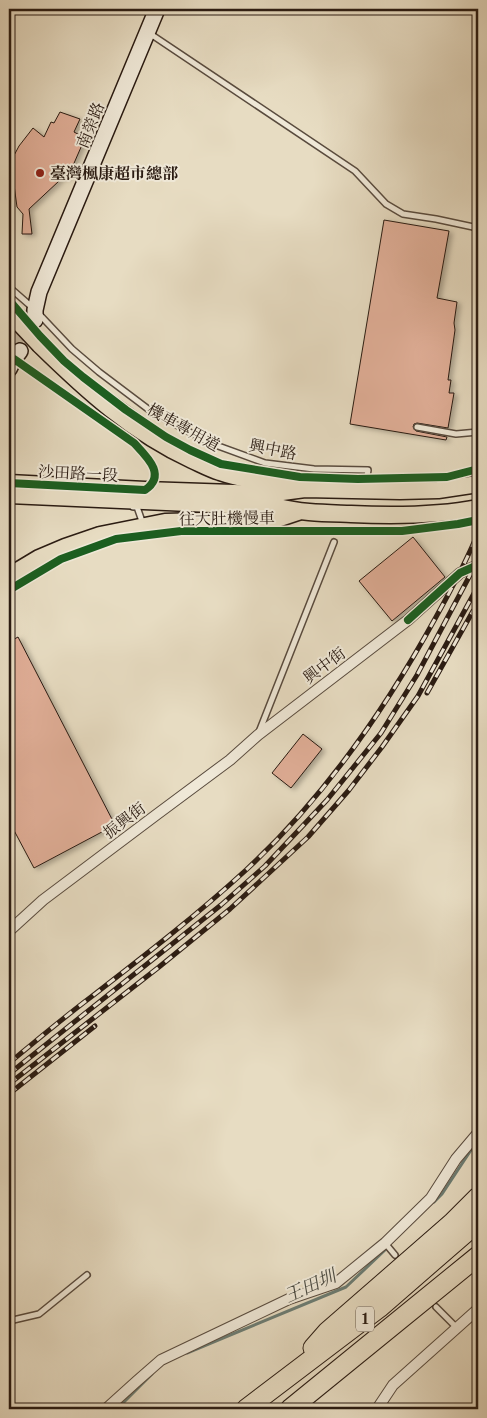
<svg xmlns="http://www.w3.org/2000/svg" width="487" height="1418" font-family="'Libre Caslon Text','Noto Serif TC',serif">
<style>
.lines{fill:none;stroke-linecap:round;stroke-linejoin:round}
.stream{stroke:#6b7c73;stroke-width:3}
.building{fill:#e0ae97;stroke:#2a1b12;filter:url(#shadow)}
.secondary-tunnel{stroke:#c1b59f;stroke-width:15;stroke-dasharray:15 8;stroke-linecap:butt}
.lane-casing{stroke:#594b3e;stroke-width:8}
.street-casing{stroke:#594b3e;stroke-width:12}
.secondary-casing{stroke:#2a1b12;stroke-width:18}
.primary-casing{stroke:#2a1b12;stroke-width:19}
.highway-casing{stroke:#2a1b12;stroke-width:21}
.lane{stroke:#efe8d7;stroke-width:5}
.street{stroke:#efe8d7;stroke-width:10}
.secondary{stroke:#efe8d7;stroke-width:15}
.primary{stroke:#e7dcc2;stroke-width:16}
.highway{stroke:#e7dcc2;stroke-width:19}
.rail-casing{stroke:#2a1b12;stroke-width:5}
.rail{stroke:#efe8d7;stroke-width:3;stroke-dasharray:9;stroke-linecap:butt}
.lane-bridge-casing{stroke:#594b3e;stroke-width:8;stroke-linecap:butt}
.primary-bridge-casing{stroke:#2a1b12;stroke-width:19;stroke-linecap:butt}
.lane-bridge{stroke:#efe8d7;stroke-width:5}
.primary-bridge{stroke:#e7dcc2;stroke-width:16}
.cycleway-casing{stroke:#efe8d7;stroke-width:11}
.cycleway{stroke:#1b5e20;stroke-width:8}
.poi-dot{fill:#8f2418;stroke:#efe8d7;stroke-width:2}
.labels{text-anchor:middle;stroke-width:4;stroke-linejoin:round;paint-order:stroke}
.shield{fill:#efe8d7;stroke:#65584d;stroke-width:1}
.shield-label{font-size:15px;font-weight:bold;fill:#2a1b12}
.street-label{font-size:16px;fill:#2a1b12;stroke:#efe8d7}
.poi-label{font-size:16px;font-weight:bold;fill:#2a1b12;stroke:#efe8d7;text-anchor:start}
.water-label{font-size:18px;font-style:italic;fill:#4b4b42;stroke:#efe8d7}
</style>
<defs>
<filter id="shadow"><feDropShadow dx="3.5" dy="2" stdDeviation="2.5" flood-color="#0004"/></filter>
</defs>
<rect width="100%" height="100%" fill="#e7dcc2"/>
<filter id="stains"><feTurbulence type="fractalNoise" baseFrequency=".004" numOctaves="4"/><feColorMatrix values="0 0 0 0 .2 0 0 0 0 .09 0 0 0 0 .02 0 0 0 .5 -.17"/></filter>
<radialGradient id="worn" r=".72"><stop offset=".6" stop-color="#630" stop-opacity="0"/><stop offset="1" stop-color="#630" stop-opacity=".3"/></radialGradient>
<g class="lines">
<g class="stream">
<polyline points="434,1202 442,1194 475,1144"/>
<polyline points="187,1353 346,1287 385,1250"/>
<polyline points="117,1409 152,1374"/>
</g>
</g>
<g class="building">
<polygon points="60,112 80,119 74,132 85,138 68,177 60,177 59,181 29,209 32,234 22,234 23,214 17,207 14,185 9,170 10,163 19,146 33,128 44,137 51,122 54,123"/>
<polygon points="384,220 449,231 437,298 457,302 454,323 455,330 448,380 451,380 449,393 454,393 448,428 417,423 414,424 413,427 416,431 447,437 446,440 350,424"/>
<polygon points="413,537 445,577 392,621 359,581"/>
<polygon points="18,637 115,825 34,868 9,821 9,642"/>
<polygon points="303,734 322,749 291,788 272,773"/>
</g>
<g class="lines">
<polyline class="secondary-tunnel" points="14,343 28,311"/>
<defs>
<g id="lane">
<polyline points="149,33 355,171 386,204 403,214 436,219 478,228"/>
<polyline points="9,287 33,308"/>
<polyline points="39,314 72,349 99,372 152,412 210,443 265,463 314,469 368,470 367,476"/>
<path d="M 16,361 L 134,443 C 143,453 154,463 156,477 L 150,487"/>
<polyline points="98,388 166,437 190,450 221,464 300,477 358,479 447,477 478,469"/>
<polyline points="417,427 456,434 478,432"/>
<polyline points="133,507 137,507 143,524"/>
<path d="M 125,538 C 143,536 162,532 181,531 C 281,526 380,541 478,520"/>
<polyline points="9,590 61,559 116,539"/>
<polyline points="259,732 334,542"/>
<polyline points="385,1243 395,1255"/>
<polyline points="436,1307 457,1328"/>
<polyline points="9,1321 39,1314 87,1275"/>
</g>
<g id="street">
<polyline points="9,931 43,900 156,815 230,760 258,735 408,620 460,573 478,565"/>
<polyline points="106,1409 137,1381 161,1360 289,1299 336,1283 385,1243 431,1198 456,1159 478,1133"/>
<polyline points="377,1409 393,1385 478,1309"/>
</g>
<g id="secondary">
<polyline points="35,320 35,310 39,292 157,9"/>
<polyline points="9,369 14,359 20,351"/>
</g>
<g id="primary">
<path d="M 40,345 C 87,391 132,432 192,460 C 201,464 210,469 220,472 C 242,480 267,482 291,487"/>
<polyline points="9,483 145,490 267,494 305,489 400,491 438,490 478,484"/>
<path d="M 9,495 L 278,507 C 302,513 326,513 351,514 C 394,516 436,516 478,508"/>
<polyline points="9,576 39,558 65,547 100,535 165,522 277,519 298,512"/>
</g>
<g id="highway">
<polyline points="313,1348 327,1332 452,1223 478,1197"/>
<polyline points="246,1409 379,1308 478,1222"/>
<polyline points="290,1409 478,1256"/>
</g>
</defs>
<use href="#lane" class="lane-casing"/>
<use href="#street" class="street-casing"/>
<use href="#secondary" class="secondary-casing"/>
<use href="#primary" class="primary-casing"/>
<use href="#highway" class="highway-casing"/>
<use href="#lane" class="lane"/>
<use href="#street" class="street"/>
<use href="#secondary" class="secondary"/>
<use href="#primary" class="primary"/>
<use href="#highway" class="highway"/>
<defs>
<g id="rail">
<polyline points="427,693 473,611"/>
<path d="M 9,1063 C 36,1041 63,1018 91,997 C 144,956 197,915 246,870 C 324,798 385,710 436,617 C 451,590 466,562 478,533"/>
<polyline points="9,1074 221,905 265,866 327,800 381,733 417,675 478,560"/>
<polyline points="9,1084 159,967 230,909 308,837 349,790 382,747 418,696 478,586"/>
<polyline points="9,1094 95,1026"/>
</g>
</defs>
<use href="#rail" class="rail-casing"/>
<use href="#rail" class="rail"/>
<defs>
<polyline id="lane-bridge" points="9,300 17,310"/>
<polyline id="primary-bridge" points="9,312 40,345"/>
</defs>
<use href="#lane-bridge" class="lane-bridge-casing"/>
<use href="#primary-bridge" class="primary-bridge-casing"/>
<use href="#lane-bridge" class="lane-bridge"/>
<use href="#primary-bridge" class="primary-bridge"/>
<defs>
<g id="cycleway">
<polyline points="9,300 40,336 64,361 83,377 126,410 166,437 190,450 221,464 300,477 358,479 447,477 478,469"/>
<path d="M 9,369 L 14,359 L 134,443 C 147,457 167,475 145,490 L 9,483"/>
<polyline points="9,590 61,559 116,539 181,531 402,531 458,524 478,520"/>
<polyline points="408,620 460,573 478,565"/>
</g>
</defs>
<use href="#cycleway" class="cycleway-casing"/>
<use href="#cycleway" class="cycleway"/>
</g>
<circle class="poi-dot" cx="40" cy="173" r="5"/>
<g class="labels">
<rect class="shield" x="356" y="1306.5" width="18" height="25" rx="4"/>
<g class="shield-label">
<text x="365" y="1324">1</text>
</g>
<g class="street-label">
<text transform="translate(90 125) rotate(-68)" y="6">南榮路</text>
<text transform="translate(184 427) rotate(29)" y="6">機車專用道</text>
<text transform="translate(273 449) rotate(11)" y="6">興中路</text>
<text transform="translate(78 473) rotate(3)" y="6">沙田路一段</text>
<text transform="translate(227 518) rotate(-1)" y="6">往大肚機慢車</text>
<text transform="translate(324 665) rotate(-37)" y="6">興中街</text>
<text transform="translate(124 820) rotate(-37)" y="6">振興街</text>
</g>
<g class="poi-label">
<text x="50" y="179">臺灣楓康超市總部</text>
</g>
<g class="water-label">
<text transform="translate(310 1286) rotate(-24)" y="6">王田圳</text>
</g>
</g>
<rect width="487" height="1418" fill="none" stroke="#e7dcc2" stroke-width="30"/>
<rect x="10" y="10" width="467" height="1398" fill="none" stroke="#2a1b12" stroke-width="2.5"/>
<rect x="15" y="15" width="457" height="1388" fill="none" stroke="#2a1b12"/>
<rect width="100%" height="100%" filter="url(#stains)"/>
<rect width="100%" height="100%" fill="url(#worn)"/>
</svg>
